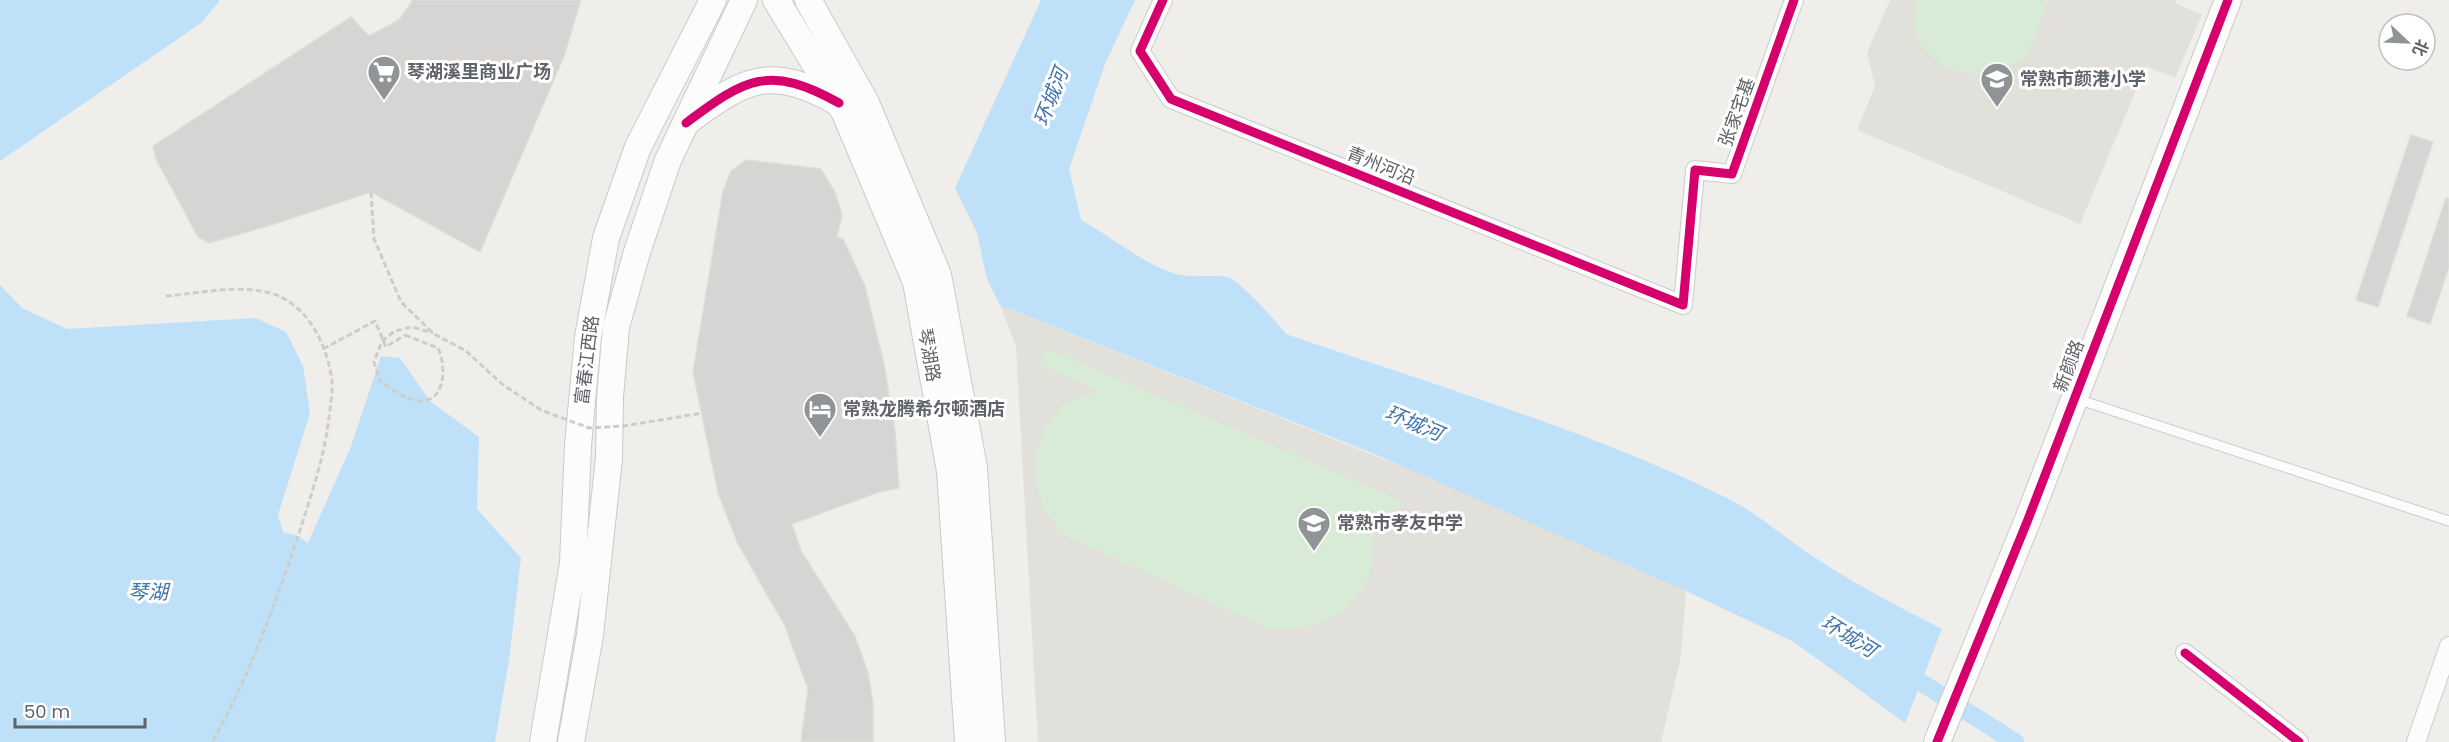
<svg xmlns="http://www.w3.org/2000/svg" width="2449" height="742" font-family="Poppins,'Noto Sans SC',sans-serif">
<style>
.education{fill:#e2e0da}
.green{fill:#d8ebd6}
.water{fill:#bfe0f9}
.lines{fill:none;stroke-linecap:round;stroke-linejoin:round}
.canal{stroke:#bfe0f9;stroke-width:18}
.building{fill:#d6d5d3;stroke:#deddd9;stroke-width:1.5}
.lane-casing{stroke:#cbcccc;stroke-width:11}
.street-casing{stroke:#cbcccc;stroke-width:20}
.secondary-casing{stroke:#cacacb;stroke-width:28}
.path{stroke:#cacfcc;stroke-width:3;stroke-dasharray:6 3;stroke-linecap:butt}
.lane{stroke:#fdfcfc;stroke-width:9}
.street{stroke:#fdfcfc;stroke-width:18}
.secondary{stroke:#fdfcfc;stroke-width:26}
.path-bridge{stroke:#cacfcc;stroke-width:3;stroke-dasharray:6 3;stroke-linecap:butt}
.cycleway-casing{stroke:#fff;stroke-width:13}
.cycleway{stroke:#d6006c;stroke-width:9}
.labels{text-anchor:middle;stroke-width:6;stroke-linejoin:round;paint-order:stroke}
.poi-label{font-size:18px;font-weight:bold;fill:#5f6368;stroke:#fff;text-anchor:start}
.street-label{font-size:18px;fill:#5f6368;stroke:#fff}
.water-label{font-size:20px;font-style:italic;fill:#4174aa;stroke:#fff}
</style>
<rect width="100%" height="100%" fill="#efeeea"/>
<g class="education">
<polygon points="1890,0 2176,0 2175,3 2202,15 2175,78 2146,66 2080,224 1857,130 1875,86 1867,53"/>
<polygon points="1000,305 1518,513 1686,591 1681,656 1661,742 1038,742 1016,346"/>
</g>
<g class="green">
<path d="M 1918,0 L 2048,0 C 2042,14 2032,51 2022,59 C 1979,99 1894,56 1918,0 Z"/>
<path d="M 1047,349 L 1402,501 L 1394,520 L 1370,510 C 1388,586 1345,633 1269,629 L 1064,535 L 1056,526 L 1042,504 L 1038,489 L 1037,450 L 1047,424 L 1063,405 L 1097,390 L 1040,365 Z"/>
</g>
<g class="water">
<polygon points="0,0 220,0 201,23 0,161"/>
<path d="M 1041,0 L 1135,0 L 1105,64 L 1069,169 L 1081,220 C 1112,237 1139,261 1172,273 C 1189,279 1210,274 1227,277 C 1238,279 1278,323 1286,334 C 1432,385 1585,428 1725,497 C 1756,512 1782,536 1811,555 C 1853,583 1897,606 1942,629 L 1905,723 L 1794,642 L 1686,591 L 1372,453 L 1000,305 L 987,279 L 977,233 L 955,188 Z"/>
<polygon points="0,285 22,308 67,329 256,318 286,332 303,366 310,413 278,515 283,532 298,536 308,543 350,449 381,356 400,358 430,401 479,437 477,509 521,558 509,660 495,742 0,742"/>
</g>
<g class="lines">
<polyline class="canal" points="1900,669 2015,742"/>
</g>
<g class="building">
<polygon points="413,0 581,0 564,56 480,252 371,192 268,226 209,243 198,237 156,159 153,146 351,17 369,36 399,20"/>
<polygon points="2411,135 2433,142 2378,307 2356,300"/>
<polygon points="747,160 821,169 835,192 842,215 837,237 843,239 865,286 884,364 895,431 899,488 879,492 792,524 801,551 855,636 868,673 873,703 873,742 801,742 808,689 785,626 738,544 718,493 693,372 723,191 731,171"/>
<polygon points="2446,198 2449,199 2449,266 2430,324 2407,316"/>
</g>
<g class="lines">
<defs>
<polyline id="lane" points="2077,399 2449,521"/>
<g id="street">
<polyline points="1163,0 1140,51 1171,99 1683,305 1695,170 1732,174 1794,0"/>
<polyline points="2185,653 2299,742"/>
<polyline points="2416,742 2449,646"/>
</g>
<g id="secondary">
<polyline points="776,0 845,113 916,282 950,471 968,742"/>
<polyline points="808,0 866,103 938,275 974,468 992,742"/>
<path d="M 688,121 C 747,77 771,65 839,103"/>
<polyline points="543,742 573,563 578,445 588,337 606,238 638,147 713,0"/>
<polyline points="571,742 590,635 609,458 610,397 616,327 637,252 668,160 744,0"/>
<polyline points="1937,742 2027,522 2228,0"/>
</g>
</defs>
<use href="#lane" class="lane-casing"/>
<use href="#street" class="street-casing"/>
<use href="#secondary" class="secondary-casing"/>
<g class="path">
<path d="M 166,296 C 204,293 259,279 291,303 C 315,320 329,353 332,382 C 333,390 331,400 330,409 C 326,449 317,476 305,515 C 279,593 253,670 212,742"/>
<polyline points="323,349 375,321 386,347 405,335"/>
</g>
<use href="#lane" class="lane"/>
<use href="#street" class="street"/>
<use href="#secondary" class="secondary"/>
<g class="path-bridge">
<polyline points="371,192 374,239 401,302 434,334 466,351 502,384 541,410 589,428 624,426 702,413"/>
<path d="M 405,335 L 438,348 C 447,367 446,407 414,400 C 402,397 390,388 380,381 L 374,362 L 382,341 L 395,331 L 412,327 L 433,333"/>
</g>
<defs>
<g id="cycleway">
<polyline points="1163,0 1140,51 1171,99 1683,305 1695,170 1732,174 1794,0"/>
<path d="M 686,123 C 746,78 769,64 839,103"/>
<polyline points="2185,653 2299,742"/>
<polyline points="1937,742 2027,522 2228,0"/>
</g>
</defs>
<use href="#cycleway" class="cycleway-casing"/>
<use href="#cycleway" class="cycleway"/>
</g>
<defs>
<symbol id="supermarket-pin" viewBox="-11 -11 22 30"><path d="M0 17L-7.5 6A9.5 9.5 0 1 1 7.5 6Z" fill="#919496" stroke="#fff"/><path d="M-6-5.5h2.5l.6 2H6L4.5 2H-2.5L-4.4-4H-6ZM-1.5 3.2a1.3 1.3 0 1 0 .1 0ZM3 3.2a1.3 1.3 0 1 0 .1 0Z" fill="#fff"/></symbol>
<symbol id="school-pin" viewBox="-11 -11 22 30"><path d="M0 17L-7.5 6A9.5 9.5 0 1 1 7.5 6Z" fill="#919496" stroke="#fff"/><path d="M0-5L7-2L0 1L-7-2ZM-4 1L0 2.5L4 1V4Q0 6-4 4Z" fill="#fff"/></symbol>
<symbol id="hotel-pin" viewBox="-11 -11 22 30"><path d="M0 17L-7.5 6A9.5 9.5 0 1 1 7.5 6Z" fill="#919496" stroke="#fff"/><path d="M-6-4.5h1.5V1H6V5H4.5V3h-9V5H-6ZM-4 0a1.8 1.8 0 1 1 3.6 0ZM.5 0V-2.5h3Q6-2.5 6 0Z" fill="#fff"/></symbol>
</defs>
<g fill-rule="evenodd">
<use href="#supermarket-pin" x="365" y="53" width="38" height="52"/>
<use href="#school-pin" x="1978" y="60" width="38" height="52"/>
<use href="#hotel-pin" x="801" y="390" width="38" height="52"/>
<use href="#school-pin" x="1295" y="504" width="38" height="52"/>
</g>
<g class="labels">
<g class="poi-label">
<text x="407" y="78">琴湖溪里商业广场</text>
<text x="2020" y="85">常熟市颜港小学</text>
<text x="843" y="415">常熟龙腾希尔顿酒店</text>
<text x="1337" y="529">常熟市孝友中学</text>
</g>
<g class="street-label">
<text transform="translate(1737 112) rotate(-70)" y="6">张家宅基</text>
<text transform="translate(1381 166) rotate(22)" y="6">青州河沿</text>
<text transform="translate(929 355) rotate(80)" y="6">琴湖路</text>
<text transform="translate(587 360) rotate(-83)" y="6">富春江西路</text>
<text transform="translate(2069 366) rotate(-69)" y="6">新颜路</text>
</g>
<g class="water-label">
<text transform="translate(1051 97) rotate(-69)" y="7">环城河</text>
<text transform="translate(1414 423) rotate(23)" y="7">环城河</text>
<text x="148" y="599">琴湖</text>
<text transform="translate(1849 636) rotate(32)" y="7">环城河</text>
</g>
</g>
<g transform="translate(2407 42) rotate(113)"><circle r="28" fill="#ffffff" stroke="#bfc1c3" stroke-width="1.5"/>
<path d="M0-4.5L10 22L0 15L-10 22Z" fill="#919496"/>
<text y="-9" font-size="16" font-weight="bold" text-anchor="middle" fill="#5f6368">北</text>
</g>
<path d="M15 718v9h130v-9" fill="none" stroke="#5f6368" stroke-width="3"/>
<text x="24" y="718" font-size="18" fill="#5f6368" stroke="#ffffff" stroke-width="4.5" paint-order="stroke">50 m</text>
</svg>
